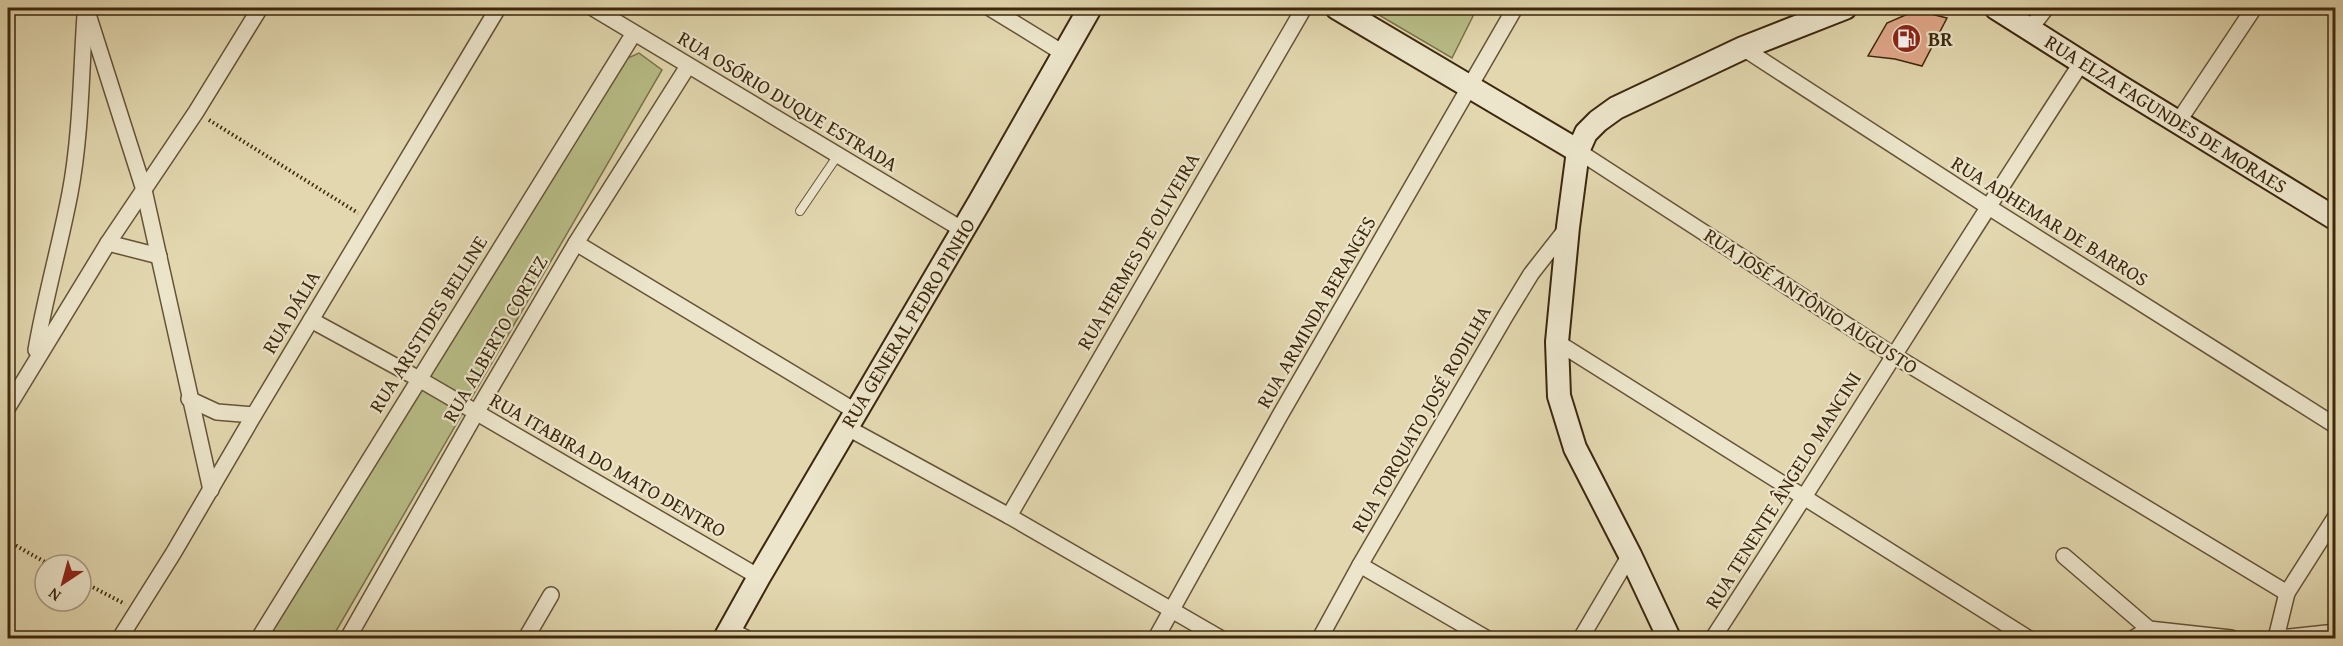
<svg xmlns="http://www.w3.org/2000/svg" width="2343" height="646" font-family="'Gentium Book Plus',serif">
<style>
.green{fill:#b8bd87;stroke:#7a724a;stroke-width:1.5}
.building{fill:#e0a88a;stroke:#3d280d;stroke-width:1.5}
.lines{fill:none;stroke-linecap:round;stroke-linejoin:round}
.lane-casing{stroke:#665436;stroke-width:10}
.street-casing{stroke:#665436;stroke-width:18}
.secondary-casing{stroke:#3d280d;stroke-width:26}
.path{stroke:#3d280d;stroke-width:4;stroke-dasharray:1.5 3;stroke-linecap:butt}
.lane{stroke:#ece5cb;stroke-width:8}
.street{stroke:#ece5cb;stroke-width:15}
.secondary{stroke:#ece5cb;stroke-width:22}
.labels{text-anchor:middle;stroke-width:4.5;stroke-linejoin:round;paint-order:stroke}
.poi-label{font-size:20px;font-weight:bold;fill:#3d280d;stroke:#ece5cb;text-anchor:start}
.street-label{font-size:20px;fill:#3d280d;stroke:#ece5cb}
</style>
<rect width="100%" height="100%" fill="#e2d7af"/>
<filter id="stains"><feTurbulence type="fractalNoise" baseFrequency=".00333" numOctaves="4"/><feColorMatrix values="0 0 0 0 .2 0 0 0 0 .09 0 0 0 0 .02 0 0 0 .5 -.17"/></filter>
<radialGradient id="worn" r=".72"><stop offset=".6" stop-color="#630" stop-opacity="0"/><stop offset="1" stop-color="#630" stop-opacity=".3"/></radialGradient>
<g class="green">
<polygon points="1367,8 1477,8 1452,58"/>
<polygon points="639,53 662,70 332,638 267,638 619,62"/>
</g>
<polygon class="building" points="1910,13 1927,13 1947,18 1922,66 1895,59 1868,56 1887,23"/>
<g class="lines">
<defs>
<polyline id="lane" points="800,211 838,155"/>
<g id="street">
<polyline points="86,8 144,190 211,490"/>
<polyline points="593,8 963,230"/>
<polyline points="990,8 1063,53"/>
<polyline points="2030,29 2046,8"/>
<polyline points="1743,48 1987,206 2336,426"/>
<polyline points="2178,122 2254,8"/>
<polyline points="1578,151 1893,355 2287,593"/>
<polyline points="108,243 159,256"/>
<polyline points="576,243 855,411"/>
<polyline points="311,320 419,379 759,577"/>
<polyline points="1557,342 2028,638"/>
<path d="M 36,350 C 45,297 60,246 70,193 C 81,135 81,74 85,15"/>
<polyline points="189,399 217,412 254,415"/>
<polyline points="8,407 108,243 196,112 260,8"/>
<polyline points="846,427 1009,516 1220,638"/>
<polyline points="1009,516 1304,8"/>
<polyline points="2064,556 2149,629"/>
<polyline points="1360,565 1486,638"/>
<polyline points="730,630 746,638"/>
<polyline points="120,638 174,552 254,415 498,8"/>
<polyline points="259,638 634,33"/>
<polyline points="348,638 476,413 576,243 688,66"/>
<polyline points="526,638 551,595"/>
<polyline points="1156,638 1279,417 1515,8"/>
<polyline points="1320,638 1360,565 1506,315 1531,274 1567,228"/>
<polyline points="1581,638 1630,555"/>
<path d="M 1713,638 C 1838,447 1957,253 2082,62"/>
<polyline points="2134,638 2149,629 2231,638"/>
<polyline points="2276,638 2287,593 2336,516"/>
<polyline points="2280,638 2336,632"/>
</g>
<g id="secondary">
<polyline points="1337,8 1578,151"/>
<polyline points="1996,8 2119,86 2336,219"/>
<polyline points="725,638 759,577 980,201 1090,8"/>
<polyline points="1669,638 1630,555 1575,448 1559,396 1557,342 1568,227 1578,151 1586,133 1598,121 1616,108 1743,48 1845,8"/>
</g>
</defs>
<use href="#lane" class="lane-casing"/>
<use href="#street" class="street-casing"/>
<use href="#secondary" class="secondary-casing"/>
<g class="path">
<polyline points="209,120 358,213"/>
<polyline points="8,541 50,565"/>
<polyline points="81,581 125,604"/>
</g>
<use href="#lane" class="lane"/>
<use href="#street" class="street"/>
<use href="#secondary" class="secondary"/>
</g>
<defs>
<symbol id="fuel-disc" viewBox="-11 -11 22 22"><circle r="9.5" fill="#8f2418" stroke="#ece5cb"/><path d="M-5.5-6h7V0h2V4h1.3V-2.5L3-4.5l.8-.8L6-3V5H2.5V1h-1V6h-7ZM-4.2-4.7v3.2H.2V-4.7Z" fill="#fff"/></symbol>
</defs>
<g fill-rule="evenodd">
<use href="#fuel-disc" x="1890" y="22" width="33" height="33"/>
</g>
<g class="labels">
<g class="poi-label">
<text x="1928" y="46">BR</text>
</g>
<g class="street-label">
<text transform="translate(788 101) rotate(31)" y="7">RUA OSÓRIO DUQUE ESTRADA</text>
<text transform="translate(2166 114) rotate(32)" y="7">RUA ELZA FAGUNDES DE MORAES</text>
<text transform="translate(2050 221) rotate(32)" y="7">RUA ADHEMAR DE BARROS</text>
<text transform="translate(1138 251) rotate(-60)" y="7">RUA HERMES DE OLIVEIRA</text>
<text transform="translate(1811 301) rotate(33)" y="7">RUA JOSÉ ANTÔNIO AUGUSTO</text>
<text transform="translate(291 312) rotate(-59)" y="7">RUA DÁLIA</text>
<text transform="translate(1316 312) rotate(-60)" y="7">RUA ARMINDA BERANGES</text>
<text transform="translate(908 323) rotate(-59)" y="7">RUA GENERAL PEDRO PINHO</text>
<text transform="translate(428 324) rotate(-58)" y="7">RUA ARISTIDES BELLINE</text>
<text transform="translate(495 339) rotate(-60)" y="7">RUA ALBERTO CORTEZ</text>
<text transform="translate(1421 419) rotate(-60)" y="7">RUA TORQUATO JOSÉ RODILHA</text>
<text transform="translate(608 465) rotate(30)" y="7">RUA ITABIRA DO MATO DENTRO</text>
<text transform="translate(1783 490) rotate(-58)" y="7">RUA TENENTE ÂNGELO MANCINI</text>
</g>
</g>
<rect width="2343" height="646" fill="none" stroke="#e2d7af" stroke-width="30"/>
<rect x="9" y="9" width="2325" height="628" fill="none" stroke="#3d280d" stroke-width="3"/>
<rect x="15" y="15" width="2313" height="616" fill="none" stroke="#3d280d" stroke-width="1.5"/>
<g transform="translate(63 583) rotate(216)"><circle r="28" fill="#ece5cb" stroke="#a6997f" stroke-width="1.5"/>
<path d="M0-4.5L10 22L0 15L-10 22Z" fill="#8f2418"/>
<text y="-9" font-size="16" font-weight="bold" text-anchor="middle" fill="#3d280d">N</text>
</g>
<rect width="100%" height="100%" filter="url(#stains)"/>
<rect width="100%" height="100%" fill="url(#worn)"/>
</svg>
